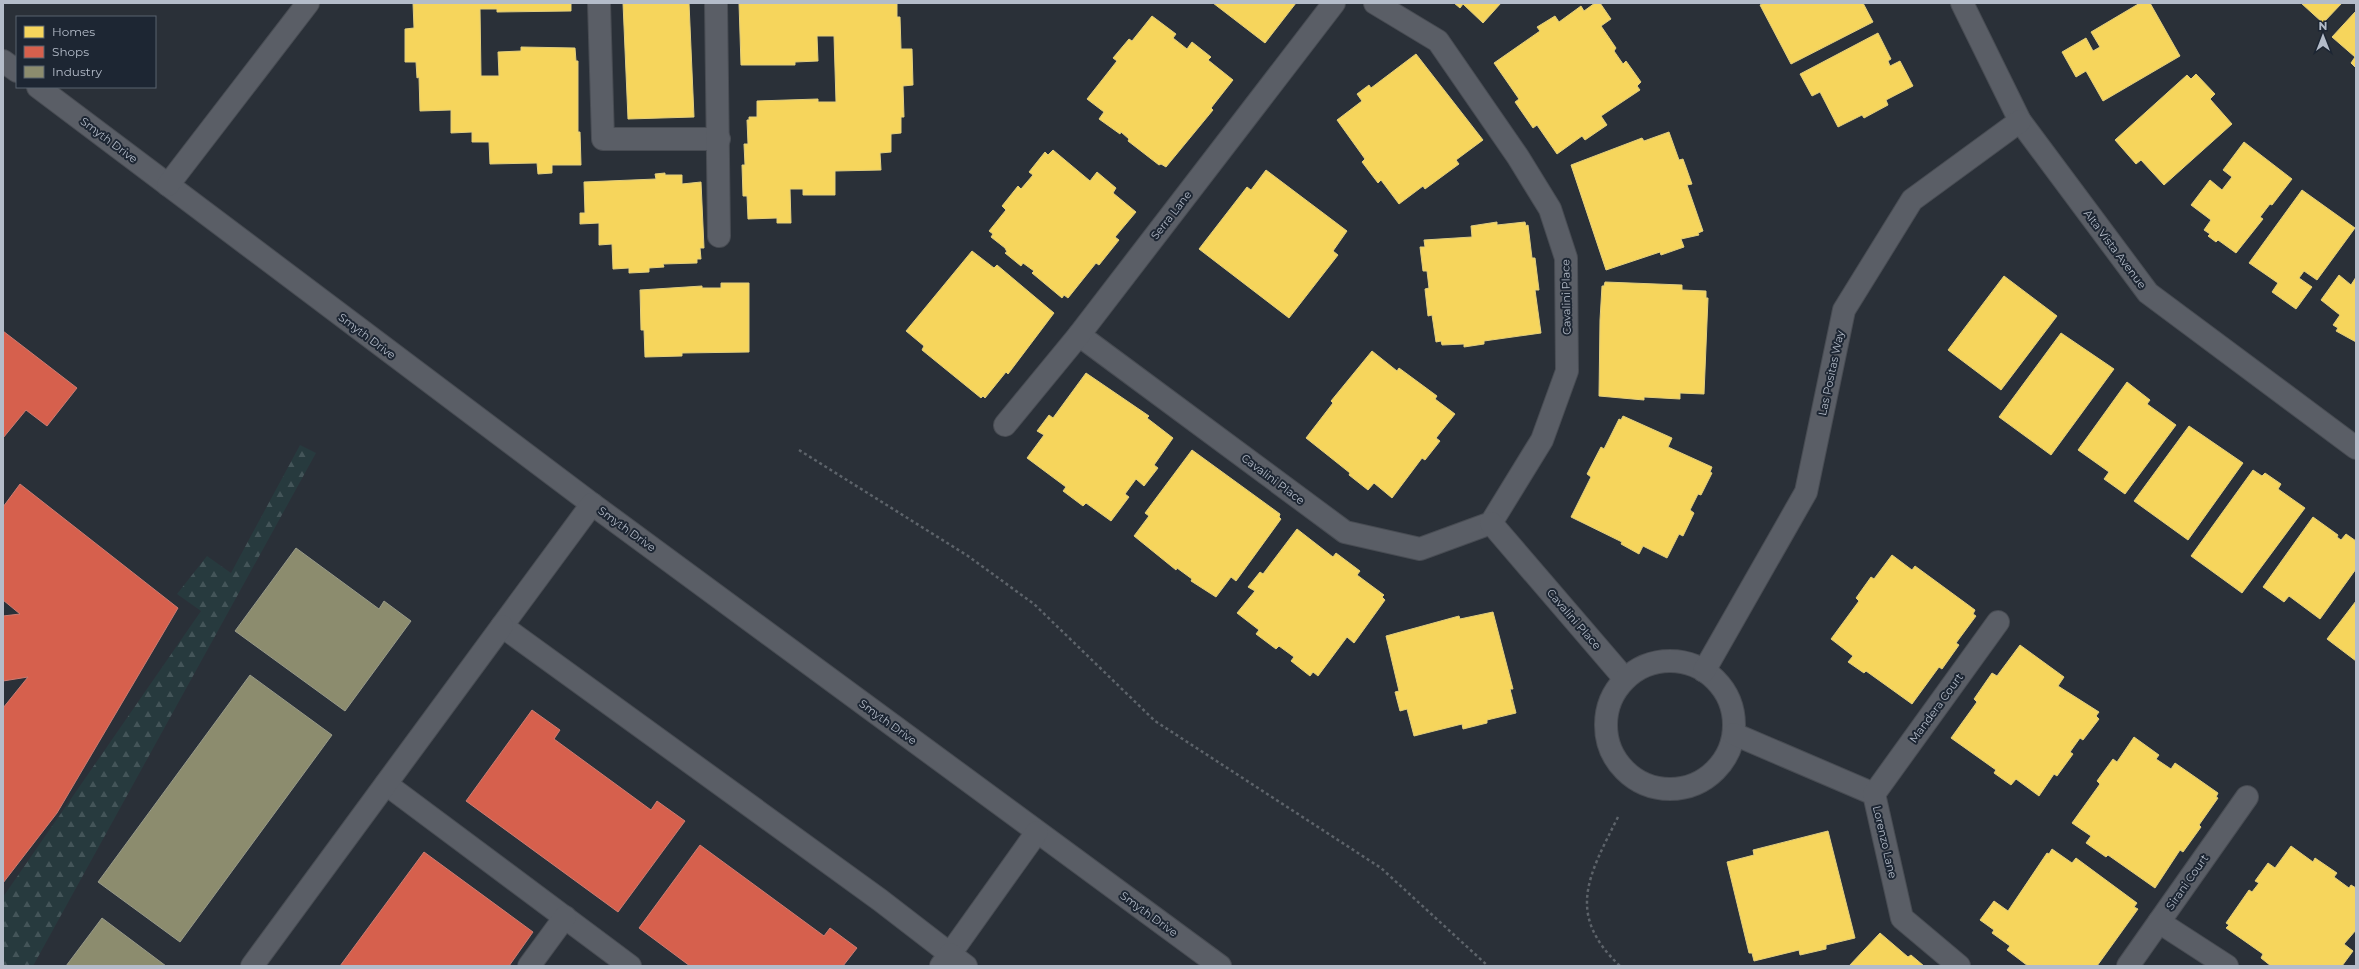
<svg xmlns="http://www.w3.org/2000/svg" width="2359" height="969" font-family="Montserrat,sans-serif">
<style>
.forest{fill:url(#forest-firs)}
.homes{fill:#f6d55c;stroke:#e2ce7d}
.shops{fill:#d6604d;stroke:#cc7c72}
.industry{fill:#8c8c6e;stroke:#989a89}
.lines{fill:none;stroke-linecap:round;stroke-linejoin:round}
.minor-casing{stroke:#484c53;stroke-width:24}
.path{stroke:#5d636a;stroke-width:2.5;stroke-dasharray:3 3;stroke-linecap:butt}
.minor{stroke:#5a5e66;stroke-width:22}
.labels{text-anchor:middle;stroke-width:4;stroke-linejoin:round;paint-order:stroke}
.street-label{font-size:11px;fill:#b4bcc9;stroke:#1d2633}
</style>
<defs>
<pattern id="forest-firs" width="22" height="20" patternUnits="userSpaceOnUse"><rect width="22" height="20" fill="#273a3e"/><path d="M5 1l3.5 6h-7zM16 11l3.5 6h-7z" fill="#445559"/></pattern>
</defs>
<rect width="100%" height="100%" fill="#2a3038"/>
<polygon class="forest" points="300,445 316,453 33,966 3,966 3,897 201,611 177,594 207,556 231,573"/>
<g class="homes">
<polygon points="413,3 571,3 571,11 497,12 497,9 480,9 481,76 499,76 498,52 521,51 521,47 575,48 576,61 578,61 578,132 580,132 581,165 552,165 552,173 538,174 537,163 490,164 489,142 472,142 472,132 451,133 451,110 420,111 419,77 417,78 416,62 405,62 405,29 414,28"/>
<polygon points="623,3 689,3 694,117 628,119"/>
<polygon points="739,3 897,3 897,17 900,17 901,49 912,49 913,85 903,86 904,117 901,117 901,133 891,134 891,152 880,153 881,170 835,171 835,195 803,195 803,189 790,189 791,223 777,223 777,218 748,219 747,196 743,196 742,165 745,165 744,144 748,144 747,120 749,120 749,117 757,117 757,101 818,99 818,102 836,102 834,36 817,36 818,61 795,62 795,65 741,65"/>
<polygon points="1213,3 1296,3 1265,43"/>
<polygon points="1454,3 1501,3 1483,23 1463,4 1460,8"/>
<polygon points="1595,3 1600,3 1611,19 1601,26 1616,48 1614,51 1623,64 1626,61 1641,82 1637,86 1640,90 1601,116 1607,125 1585,140 1582,136 1557,154 1537,125 1533,128 1515,102 1519,99 1494,63 1540,31 1537,27 1555,16 1559,22 1581,6 1584,11"/>
<polygon points="1764,3 1863,3 1873,22 1791,64 1760,5"/>
<polygon points="2140,3 2150,3 2180,56 2103,101 2086,71 2076,77 2062,52 2086,38 2093,51 2100,47 2091,32"/>
<polygon points="2301,3 2342,3 2323,23"/>
<polygon points="2355,12 2356,13 2356,68 2351,63 2355,57 2332,37"/>
<polygon points="1152,16 1176,34 1173,38 1187,49 1192,42 1211,57 1208,60 1233,80 1211,108 1213,110 1166,167 1161,164 1159,165 1128,141 1129,139 1121,132 1120,134 1099,119 1104,112 1087,99 1117,61 1113,58 1129,39 1132,41"/>
<polygon points="1878,33 1891,59 1888,61 1890,66 1900,61 1913,86 1886,100 1888,105 1864,118 1862,115 1838,127 1820,92 1812,96 1800,74"/>
<polygon points="1416,54 1483,140 1456,160 1459,164 1425,189 1423,186 1399,204 1381,180 1378,183 1362,162 1365,159 1337,120 1362,101 1357,94 1369,85 1371,88"/>
<polygon points="2196,74 2215,94 2210,99 2232,124 2164,185 2141,160 2136,164 2115,140 2187,75 2191,79"/>
<polygon points="1669,132 1679,160 1683,159 1692,184 1687,185 1703,231 1698,233 1699,235 1681,239 1684,247 1661,255 1660,252 1606,270 1571,165 1642,138 1644,141"/>
<polygon points="2244,142 2292,179 2272,205 2270,204 2260,217 2263,219 2236,253 2218,240 2216,242 2208,236 2210,234 2204,230 2211,220 2191,205 2210,180 2222,190 2232,177 2223,170"/>
<polygon points="1053,150 1090,181 1097,172 1116,188 1113,193 1136,212 1115,237 1119,240 1099,265 1096,263 1068,298 1064,295 1062,298 1032,273 1034,271 1023,263 1021,266 1005,253 1007,252 1005,248 991,237 993,234 989,231 1006,210 1002,206 1018,186 1021,189 1033,175 1029,172 1045,152 1048,155"/>
<polygon points="1266,170 1347,231 1333,251 1338,255 1289,318 1199,249 1247,187 1251,190"/>
<polygon points="665,173 665,175 682,175 682,184 701,182 704,248 700,248 701,259 697,259 697,263 663,264 664,267 649,268 649,272 629,273 629,268 613,269 612,244 599,245 599,223 580,224 580,213 585,213 584,182 656,179 655,174"/>
<polygon points="2302,190 2355,228 2317,280 2304,271 2299,278 2312,287 2296,309 2272,292 2278,283 2249,263"/>
<polygon points="1497,222 1497,225 1525,222 1526,226 1528,225 1532,258 1535,258 1539,290 1535,290 1541,333 1484,341 1484,344 1464,347 1464,344 1442,345 1441,341 1436,342 1432,315 1428,316 1425,289 1429,288 1427,271 1423,271 1420,247 1425,247 1424,240 1472,237 1471,226"/>
<polygon points="972,251 994,268 997,265 1054,313 1008,374 1006,372 985,398 983,396 981,398 922,350 924,346 906,331"/>
<polygon points="2339,275 2351,285 2356,277 2356,342 2336,331 2338,328 2333,325 2340,315 2321,300"/>
<polygon points="2004,276 2057,316 2001,390 1948,350"/>
<polygon points="1605,282 1682,285 1682,290 1706,291 1706,298 1708,298 1704,394 1680,393 1680,399 1644,397 1644,400 1599,396 1600,320 1602,286 1604,286"/>
<polygon points="721,283 749,283 749,352 682,353 682,356 645,357 644,330 641,330 640,290 702,286 702,288 721,288"/>
<polygon points="2061,333 2114,369 2051,455 1999,417"/>
<polygon points="1372,351 1397,371 1399,368 1437,396 1435,399 1455,414 1436,438 1440,441 1425,460 1422,458 1392,498 1374,483 1368,490 1349,475 1350,473 1306,438 1333,403 1331,401"/>
<polygon points="1086,373 1149,416 1147,418 1173,438 1154,465 1158,468 1144,486 1136,479 1125,494 1129,497 1111,521 1086,503 1083,506 1063,491 1066,487 1027,458 1044,435 1037,431 1049,415 1053,418"/>
<polygon points="2127,382 2150,400 2147,404 2176,425 2125,494 2104,479 2109,472 2078,450"/>
<polygon points="1623,416 1672,438 1668,447 1712,467 1710,472 1712,473 1701,495 1698,494 1690,510 1694,513 1683,536 1679,534 1667,558 1643,546 1639,554 1621,544 1622,542 1571,517 1591,477 1587,474 1601,447 1604,449 1619,419 1621,420"/>
<polygon points="2189,426 2243,463 2188,540 2134,501"/>
<polygon points="1192,450 1280,514 1279,517 1281,519 1236,581 1231,577 1216,597 1191,581 1192,579 1177,568 1176,570 1134,536 1149,516 1145,513"/>
<polygon points="2253,470 2262,476 2265,473 2281,484 2278,489 2305,508 2242,593 2191,556"/>
<polygon points="2313,517 2338,535 2337,537 2341,540 2346,534 2356,541 2356,569 2320,619 2289,596 2284,602 2263,587"/>
<polygon points="1297,529 1333,557 1336,553 1360,571 1357,575 1384,595 1382,597 1385,600 1354,643 1347,637 1318,676 1313,672 1310,676 1291,661 1294,657 1279,646 1276,649 1256,634 1259,630 1237,613 1255,591 1248,587 1260,572 1263,574"/>
<polygon points="1892,555 1912,570 1915,566 1975,610 1973,614 1976,616 1956,643 1959,645 1942,669 1939,667 1912,704 1866,671 1864,673 1848,662 1853,656 1831,639 1859,601 1856,598 1871,577 1874,579"/>
<polygon points="2356,601 2356,661 2327,639"/>
<polygon points="1493,612 1513,689 1510,689 1516,713 1487,720 1487,723 1463,729 1462,724 1414,736 1407,709 1400,711 1395,692 1399,691 1386,636 1459,616 1460,619"/>
<polygon points="2020,645 2064,677 2058,686 2099,712 2096,716 2099,719 2083,740 2080,738 2070,752 2073,754 2057,776 2054,774 2039,796 2016,779 2011,785 1994,773 1996,770 1951,738 1977,702 1974,699 1992,673 1997,676"/>
<polygon points="2134,737 2159,755 2156,759 2171,769 2175,763 2218,793 2216,797 2218,798 2199,825 2201,827 2183,852 2180,850 2155,888 2108,855 2106,857 2086,843 2091,836 2072,823 2100,784 2097,781 2113,759 2117,762"/>
<polygon points="1828,831 1855,938 1826,945 1826,949 1800,955 1799,950 1754,961 1752,953 1749,953 1727,862 1754,855 1753,850"/>
<polygon points="2291,846 2313,862 2315,858 2337,873 2334,877 2349,888 2351,885 2356,888 2356,930 2344,944 2353,951 2342,966 2271,966 2261,958 2263,954 2226,928 2229,925 2226,923 2249,890 2252,892 2259,883 2255,881 2268,863 2275,868"/>
<polygon points="2052,849 2072,863 2076,858 2137,903 2134,907 2138,909 2097,966 2028,966 2007,950 2010,946 1992,933 1994,930 1980,920 1994,901 2008,911 2047,853 2049,854"/>
<polygon points="1880,933 1908,957 1911,955 1924,966 1849,966"/>
</g>
<g class="shops">
<polygon points="3,331 77,388 47,426 26,410 3,438"/>
<polygon points="20,484 178,608 57,813 3,883 3,708 28,677 3,681 3,616 20,614 3,600 3,507"/>
<polygon points="532,710 560,730 554,739 651,810 657,801 685,821 618,912 466,801"/>
<polygon points="700,845 824,936 830,928 857,948 843,966 690,966 639,928"/>
<polygon points="424,852 533,932 509,966 340,966"/>
</g>
<g class="industry">
<polygon points="296,548 379,609 384,601 411,621 345,711 235,631"/>
<polygon points="250,675 332,735 180,942 98,882"/>
<polygon points="102,918 166,966 66,966"/>
</g>
<g class="lines">
<defs>
<g id="minor">
<polyline points="599,3 603,139 719,139"/>
<polyline points="716,3 719,236"/>
<polyline points="1962,3 2020,121 2148,293 2356,448"/>
<polyline points="3,61 17,71"/>
<polyline points="38,87 592,504 1220,966"/>
<polyline points="168,185 308,3"/>
<polyline points="1079,335 1345,532 1420,549 1491,523 1542,440 1567,371 1566,258 1550,209 1518,157 1438,41 1375,3"/>
<polyline points="1005,425 1079,335 1334,3"/>
<polyline points="592,504 502,626 880,900 950,954 1037,832"/>
<polyline points="1491,523 1625,679"/>
<circle cx="1670" cy="725" r="64"/>
<polyline points="1704,671 1806,492 1844,310 1912,200 2020,121"/>
<polyline points="1734,734 1874,794 1902,918 1959,966"/>
<polyline points="386,784 630,966"/>
<polyline points="1874,794 1998,622"/>
<polyline points="2159,922 2227,966"/>
<polyline points="252,966 502,626"/>
<polyline points="529,966 565,917"/>
<polyline points="941,966 950,954 966,966"/>
<polyline points="2128,966 2247,797"/>
</g>
</defs>
<use href="#minor" class="minor-casing"/>
<g class="path">
<polyline points="799,450 968,556 1034,604 1155,721 1381,868 1488,966"/>
<path d="M 1618,817 C 1589,875 1565,914 1620,966"/>
</g>
<use href="#minor" class="minor"/>
</g>
<g class="labels">
<g class="street-label">
<text transform="translate(109 140) rotate(37)" y="4">Smyth Drive</text>
<text transform="translate(1171 215) rotate(-52)" y="4">Serra Lane</text>
<text transform="translate(2115 249) rotate(53)" y="4">Alta Vista Avenue</text>
<text transform="translate(1566 297) rotate(-91)" y="4">Cavalini Place</text>
<text transform="translate(367 336) rotate(37)" y="4">Smyth Drive</text>
<text transform="translate(1831 373) rotate(-78)" y="4">Las Positas Way</text>
<text transform="translate(1273 479) rotate(37)" y="4">Cavalini Place</text>
<text transform="translate(627 529) rotate(36)" y="4">Smyth Drive</text>
<text transform="translate(1574 619) rotate(49)" y="4">Cavalini Place</text>
<text transform="translate(1936 708) rotate(-54)" y="4">Mandera Court</text>
<text transform="translate(888 722) rotate(36)" y="4">Smyth Drive</text>
<text transform="translate(1885 842) rotate(77)" y="4">Lorenzo Lane</text>
<text transform="translate(2187 882) rotate(-55)" y="4">Sirani Court</text>
<text transform="translate(1149 914) rotate(36)" y="4">Smyth Drive</text>
</g>
</g>
<rect width="2359" height="969" fill="none" stroke="#b4bcc9" stroke-width="8"/>
<rect x="16" y="16" width="140" height="72" fill="#1d2633" stroke="#59626f"/>
<rect x="24" y="26" width="20" height="12" fill="#f6d55c" stroke="#59626f"/>
<text x="52" y="36" font-size="12" fill="#b4bcc9">Homes</text>
<rect x="24" y="46" width="20" height="12" fill="#d6604d" stroke="#59626f"/>
<text x="52" y="56" font-size="12" fill="#b4bcc9">Shops</text>
<rect x="24" y="66" width="20" height="12" fill="#8c8c6e" stroke="#59626f"/>
<text x="52" y="76" font-size="12" fill="#b4bcc9">Industry</text>
<g transform="translate(2323 36)" stroke="#1d2633" stroke-width="3" paint-order="stroke">
<path d="M0-3L7 15L0 10L-7 15Z" fill="#b4bcc9"/>
<text y="-6" font-size="11" font-weight="bold" text-anchor="middle" fill="#b4bcc9">N</text>
</g>
</svg>
